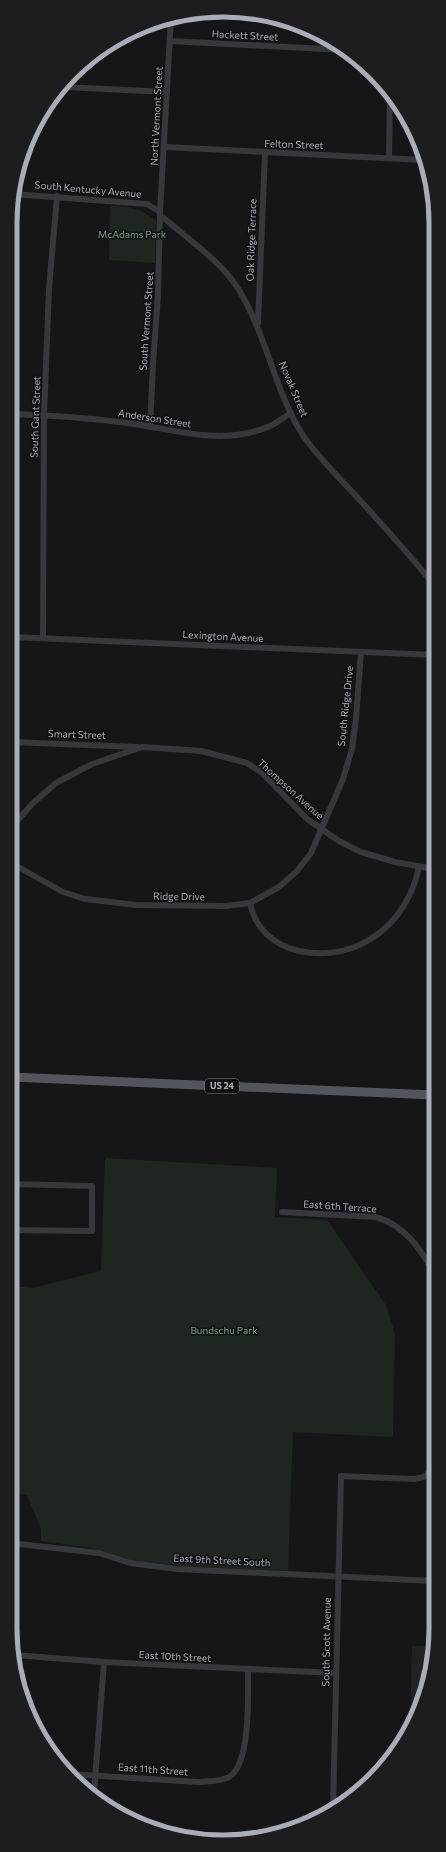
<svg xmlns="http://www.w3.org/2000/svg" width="446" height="1852" font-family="Commissioner,sans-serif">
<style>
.built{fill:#222225}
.green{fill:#1e261f}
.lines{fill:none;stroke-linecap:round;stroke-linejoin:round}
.minor{stroke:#37383d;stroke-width:6}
.primary{stroke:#53555c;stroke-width:9}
.labels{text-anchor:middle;stroke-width:3;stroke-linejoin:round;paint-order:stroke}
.shield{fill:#111113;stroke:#7b7e86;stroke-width:1}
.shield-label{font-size:9px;font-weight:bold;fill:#a8adb8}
.street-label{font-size:10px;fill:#a8adb8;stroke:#111113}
.park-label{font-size:10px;fill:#7fa381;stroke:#111113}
.rim{fill:none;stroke:#a8adb8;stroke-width:5}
</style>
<rect width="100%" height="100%" fill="#161618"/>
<polygon class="built" points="412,1646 434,1646 434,1657 410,1728"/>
<g class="green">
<path d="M 110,206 C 128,206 142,208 156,221 L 155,263 L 109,260 Z"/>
<polygon points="105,1158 277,1168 275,1217 327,1220 386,1305 395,1334 393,1437 293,1432 288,1571 184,1566 129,1560 92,1548 41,1541 41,1529 27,1495 10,1493 10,1286 33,1288 101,1271"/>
</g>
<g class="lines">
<g class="minor">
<polyline points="170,41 343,50"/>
<polyline points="64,87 167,92"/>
<polyline points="164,147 423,160"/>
<polyline points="389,158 390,95"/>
<polyline points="12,194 147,204 160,212"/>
<path d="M 160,217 L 165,219 C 189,240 223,263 239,290 C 267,336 275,393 304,437 C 320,459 339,478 358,498 C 384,527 410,555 434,585"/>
<polyline points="258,323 265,153"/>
<path d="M 12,414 C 50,415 89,418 127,423 C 175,429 223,447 270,426 C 277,423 284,417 291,413"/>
<polyline points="150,427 153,364 158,295 160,212 171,17"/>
<polyline points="11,637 434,655"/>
<polyline points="43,638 44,415 49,289 57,196"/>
<polyline points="11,742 137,747"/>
<polyline points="11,828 32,804 56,783 92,764 142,747 201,751 247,763 262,773 307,819 339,841 361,852 395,862 434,869"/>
<polyline points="11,863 63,892 85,899 136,905 227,906 250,903 279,887 297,871 311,853 343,779 352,749 356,718 361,652"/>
<path d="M 250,903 C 255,928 273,945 299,951 C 357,963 407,925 419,867"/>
<path d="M 282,1212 L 376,1217 C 404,1225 420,1248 434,1273"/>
<polyline points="11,1230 92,1231 92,1186 11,1184"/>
<polyline points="10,1543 99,1553 130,1563 177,1569 434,1581"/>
<polyline points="15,1655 104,1662 335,1673"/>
<path d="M 69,1774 L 198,1782 C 208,1781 220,1782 229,1777 C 251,1765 248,1693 248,1669"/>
<polyline points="94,1793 104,1662"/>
<polyline points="333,1809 341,1476 415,1479 424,1477 434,1468"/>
</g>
<polyline class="primary" points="11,1077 434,1095"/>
</g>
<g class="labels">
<rect class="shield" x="205" y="1079" width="34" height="14" rx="3"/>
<g class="shield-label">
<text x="222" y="1089">US 24</text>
</g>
<g class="street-label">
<text transform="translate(245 35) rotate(3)" y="4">Hackett Street</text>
<text transform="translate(156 116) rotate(-87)" y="4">North Vermont Street</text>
<text transform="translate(294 144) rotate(2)" y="4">Felton Street</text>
<text transform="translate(88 189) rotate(5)" y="4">South Kentucky Avenue</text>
<text transform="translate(251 240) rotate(-88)" y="4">Oak Ridge Terrace</text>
<text transform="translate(146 321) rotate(-86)" y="4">South Vermont Street</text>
<text transform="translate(294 389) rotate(67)" y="4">Novak Street</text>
<text transform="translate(35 417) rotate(-88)" y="4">South Gant Street</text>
<text transform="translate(155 418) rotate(9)" y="4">Anderson Street</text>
<text transform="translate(223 636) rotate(3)" y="4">Lexington Avenue</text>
<text transform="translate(345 706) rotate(-84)" y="4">South Ridge Drive</text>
<text transform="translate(77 734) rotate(2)" y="4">Smart Street</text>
<text transform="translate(291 789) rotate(42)" y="4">Thompson Avenue</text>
<text transform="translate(179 896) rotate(1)" y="4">Ridge Drive</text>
<text transform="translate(340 1206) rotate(4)" y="4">East 6th Terrace</text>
<text transform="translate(222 1560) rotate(3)" y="4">East 9th Street South</text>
<text transform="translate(326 1642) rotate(-89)" y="4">South Scott Avenue</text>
<text transform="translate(175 1656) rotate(3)" y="4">East 10th Street</text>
<text transform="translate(153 1769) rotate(4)" y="4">East 11th Street</text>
</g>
<g class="park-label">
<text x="132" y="238">McAdams Park</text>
<text x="224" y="1334">Bundschu Park</text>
</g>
</g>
<path d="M0 0H446V1852H0ZM223 17H223A206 206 0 0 1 429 223V1629A206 206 0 0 1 223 1835H223A206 206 0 0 1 17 1629V223A206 206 0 0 1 223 17Z" fill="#1d1d20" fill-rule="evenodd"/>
<path class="rim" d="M223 17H223A206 206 0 0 1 429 223V1629A206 206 0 0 1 223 1835H223A206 206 0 0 1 17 1629V223A206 206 0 0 1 223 17Z"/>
</svg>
